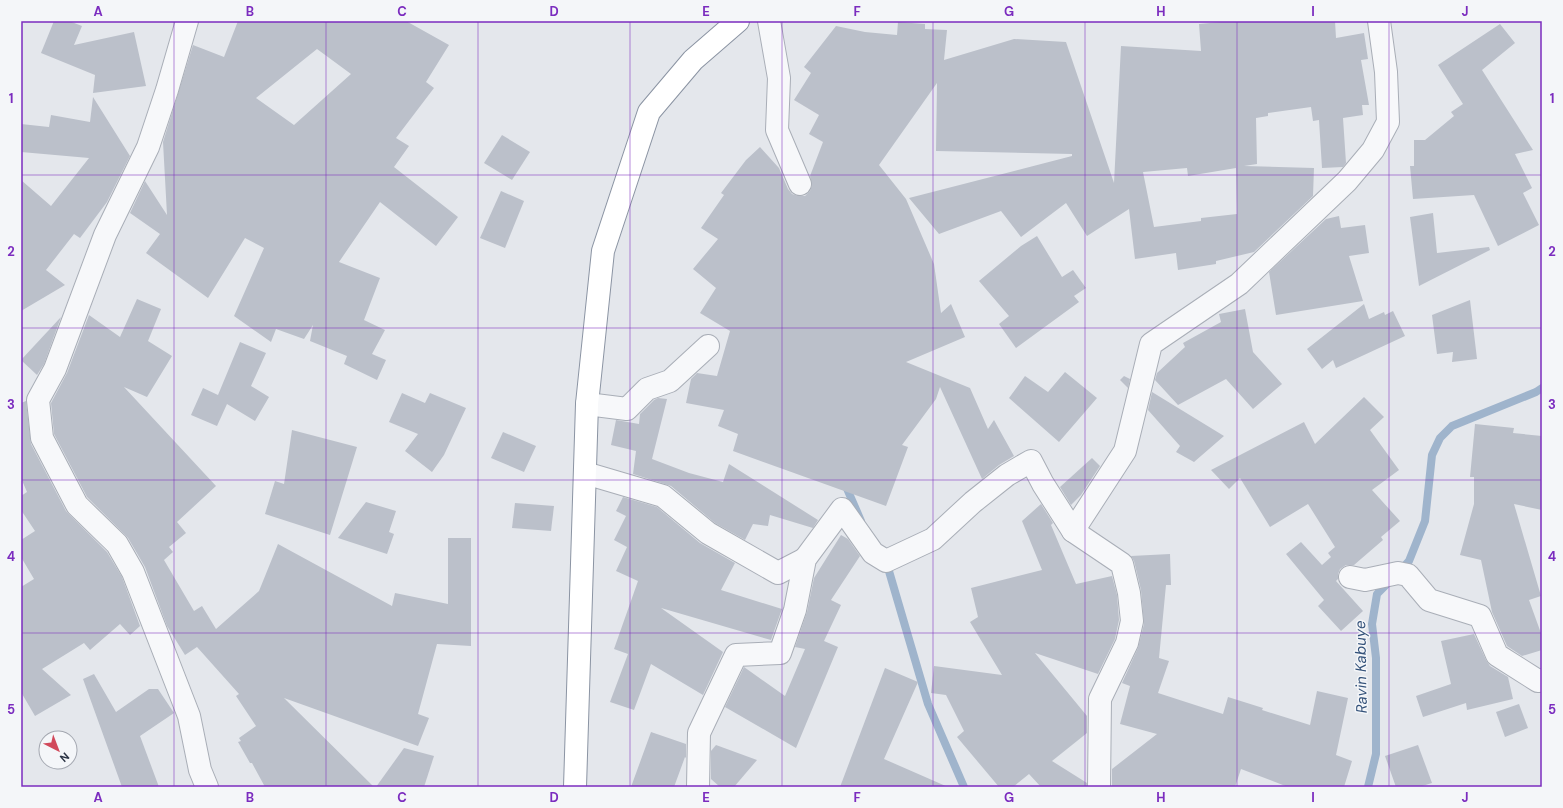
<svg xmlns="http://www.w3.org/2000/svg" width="1563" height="808" font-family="'DM Sans',sans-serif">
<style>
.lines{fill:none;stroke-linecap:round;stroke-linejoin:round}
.stream{stroke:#9fb4cc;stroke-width:8}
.building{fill:#bbc0ca;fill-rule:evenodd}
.minor-casing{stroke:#a9aeb7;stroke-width:24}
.trunk-casing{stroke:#8b94a3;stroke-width:24}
.minor{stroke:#f7f8fa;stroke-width:22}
.trunk{stroke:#fff;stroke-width:22}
.grid{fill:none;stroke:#7b2cbf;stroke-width:1;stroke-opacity:0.55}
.labels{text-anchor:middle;stroke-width:3;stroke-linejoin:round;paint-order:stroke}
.water-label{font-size:15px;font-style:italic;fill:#34527a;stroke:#f4f6f9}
.neatline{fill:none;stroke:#7b2cbf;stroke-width:1.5}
.grid-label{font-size:13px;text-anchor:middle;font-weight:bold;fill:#7b2cbf}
</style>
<rect width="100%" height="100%" fill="#e4e7ec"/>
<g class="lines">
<g class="stream">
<polyline points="845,484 861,521"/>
<polyline points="886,561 928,704 964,787"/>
<polyline points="1399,572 1409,561 1425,521 1432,455 1440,438 1452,426 1536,392 1542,388"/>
<polyline points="1368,787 1376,754 1376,658 1372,624 1377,594 1391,580"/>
</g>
</g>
<g class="building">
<polygon points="54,21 69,21 82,26 74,45 134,32 146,86 93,93 95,75 41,53"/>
<path d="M 238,21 L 406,21 L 449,45 L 426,82 L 434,88 L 396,138 L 409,146 L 394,167 L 458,217 L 436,246 L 380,202 L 339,262 L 380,278 L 364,320 L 385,330 L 372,354 L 386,360 L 377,380 L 344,364 L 347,356 L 310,341 L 313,325 L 304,339 L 276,329 L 271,342 L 234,316 L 264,248 L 245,238 L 208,298 L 146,253 L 160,234 L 130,213 L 145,181 L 167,215 L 163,142 L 193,45 L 224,57 ZM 317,49 L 351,74 L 294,125 L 256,98 Z"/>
<path d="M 1232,21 L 1335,21 L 1336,38 L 1364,33 L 1368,59 L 1361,60 L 1369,105 L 1362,105 L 1363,115 L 1343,118 L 1346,163 L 1343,167 L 1322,168 L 1319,120 L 1313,121 L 1311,107 L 1268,113 L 1268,116 L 1256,118 L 1257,164 L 1244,166 L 1314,168 L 1313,196 L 1254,252 L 1216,261 L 1216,264 L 1178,270 L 1176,253 L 1135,259 L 1129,209 L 1087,236 L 1066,203 L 1021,237 L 1001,211 L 939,234 L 909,198 L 1072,156 L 1072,154 L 936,151 L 937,83 L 879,165 L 906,199 L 934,264 L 941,313 L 951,304 L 965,337 L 906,362 L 970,388 L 988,429 L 994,420 L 1014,456 L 999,465 L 982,479 L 940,387 L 936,399 L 902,445 L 908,447 L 886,506 L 733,451 L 738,434 L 718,426 L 724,410 L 686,403 L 691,379 L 697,373 L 717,376 L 730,331 L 700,313 L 716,288 L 693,269 L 718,239 L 701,228 L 724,195 L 721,193 L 746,160 L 760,147 L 779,168 L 788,189 L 792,194 L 798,196 L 805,196 L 810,191 L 812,185 L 810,176 L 823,142 L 809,134 L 819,115 L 794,100 L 811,73 L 804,67 L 836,26 L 865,32 L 897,35 L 898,22 L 925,24 L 925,29 L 947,30 L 944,60 L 1014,39 L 1066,42 L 1114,183 L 1121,46 L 1201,51 L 1199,24 ZM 1187,168 L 1188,176 L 1236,168 L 1237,214 L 1201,218 L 1201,221 L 1154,227 L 1143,172 Z"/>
<polygon points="1500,24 1515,43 1482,70 1533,150 1515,154 1532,188 1523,193 1539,225 1498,246 1474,195 1413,199 1410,166 1414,166 1414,140 1425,140 1454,116 1451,112 1463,104 1438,65"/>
<polygon points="93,97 130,156 107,202 80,238 74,234 46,270 65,285 21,311 21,180 51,206 89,158 21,152 21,124 49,127 51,115 90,122"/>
<polygon points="502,135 530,152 512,180 484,163"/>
<polygon points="501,191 524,201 505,248 480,238"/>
<polygon points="1433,213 1437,253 1489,247 1490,250 1419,286 1410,217"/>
<polygon points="1339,216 1341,228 1365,225 1369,253 1349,256 1363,301 1276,315 1269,272 1326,219"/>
<polygon points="1037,236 1062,277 1073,270 1086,288 1074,296 1079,302 1016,348 999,324 1009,316 979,281 1021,246"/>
<polygon points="137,299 161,309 148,341 172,356 147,397 124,387 216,486 177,522 186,533 169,547 173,552 164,560 194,611 202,606 216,629 259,591 278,544 392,606 395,593 448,604 448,538 471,538 471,646 437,644 418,714 429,718 418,746 284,698 374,787 265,787 252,763 250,763 238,742 241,741 239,738 256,726 236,696 239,694 197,647 185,655 167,626 145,567 128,538 87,497 54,434 51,403 67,373 89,315 120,337"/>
<polygon points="1470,300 1477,359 1452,362 1453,352 1437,354 1432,315"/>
<polygon points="1364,304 1369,319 1384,312 1385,315 1393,311 1405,336 1336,368 1333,360 1322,369 1307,349"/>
<polygon points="1245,309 1253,352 1282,384 1253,409 1226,379 1178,405 1155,380 1157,373 1185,347 1183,343 1221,322 1219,314"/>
<polygon points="61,317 44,364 37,375 21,360"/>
<polygon points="240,342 266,353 251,386 269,397 255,421 227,404 217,426 191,415 203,388 218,395"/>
<polygon points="1065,372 1097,398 1059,442 1009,398 1025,376 1048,392"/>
<polygon points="1124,376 1130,379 1128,388 1120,380"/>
<polygon points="1152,392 1224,436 1194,462 1176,452 1180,446 1148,410"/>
<polygon points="402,393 425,403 430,393 466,408 444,455 432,472 405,451 418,434 389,422"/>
<polygon points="1364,397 1384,417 1370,430 1399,470 1372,490 1400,521 1381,537 1383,540 1354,565 1346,565 1340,569 1338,574 1338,579 1336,581 1363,611 1341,631 1318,606 1324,600 1286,554 1301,542 1322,565 1331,557 1328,553 1335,547 1308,504 1270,527 1240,478 1229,489 1211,470 1304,422 1315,444"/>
<polygon points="658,398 667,399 652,459 689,473 723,482 729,464 818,520 813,528 770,515 768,526 753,524 745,540 715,523 671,486 633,474 636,451 611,445 616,420 639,424 640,414 654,400"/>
<polygon points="26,401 31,444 66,511 107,552 122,577 140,626 130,635 120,624 90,650 84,643 42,669 71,695 35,716 21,692 21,587 34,579 21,557 21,540 35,531 21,510 21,496 27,492 21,478 21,403"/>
<polygon points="1475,424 1514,428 1513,433 1542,436 1542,510 1514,504 1541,596 1529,600 1542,636 1542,650 1522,656 1507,646 1492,612 1481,560 1460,555 1474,504 1474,477 1470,477"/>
<polygon points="292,430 357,447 330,535 265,514 275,481 284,484"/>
<polygon points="503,432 536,446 524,472 491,458"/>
<polygon points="1092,458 1100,466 1081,495 1071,505 1060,487"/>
<polygon points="623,497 657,507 700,543 735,563 721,590 782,609 771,640 661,608 723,652 703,695 651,664 634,710 610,702 628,654 614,649 638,581 616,571 627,547 614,540 626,516 616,511"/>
<polygon points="366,502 396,511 389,532 394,534 387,554 338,538"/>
<polygon points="515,503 554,506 551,531 512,528"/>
<polygon points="1041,504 1053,523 1051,525 1076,584 1112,576 1117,595 1119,620 1115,639 1098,674 1035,653 1087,716 1087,733 1052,761 1087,783 1087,787 1041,787 1029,774 1013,787 999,787 957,737 964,731 946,695 931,693 934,666 1002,675 970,622 978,617 971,588 1042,570 1022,521"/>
<polygon points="841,535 848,539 860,556 831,600 841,605 824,641 838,647 796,748 725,707 744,667 785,696 805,649 795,647 807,612 814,578"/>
<polygon points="1170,554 1171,585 1166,585 1159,658 1169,661 1158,693 1223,714 1228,697 1263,708 1262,710 1310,725 1317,691 1348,698 1336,755 1352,761 1344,787 1288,787 1241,769 1235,787 1112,787 1112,769 1157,734 1120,724 1130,686 1122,683 1138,648 1144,624 1141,590 1134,561 1131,556"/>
<polygon points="1474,634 1486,660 1490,666 1508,677 1513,699 1467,710 1466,703 1423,717 1416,696 1451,684 1441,641"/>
<polygon points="885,668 918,682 884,759 948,787 840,787"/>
<polygon points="94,674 116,712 149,689 158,689 174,713 140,736 159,787 122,787 83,679"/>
<polygon points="1519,704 1528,728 1505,737 1496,712"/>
<polygon points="651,732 686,744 686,758 685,757 674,787 631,787"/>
<polygon points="716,745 757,760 734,787 720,787 711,779 711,751"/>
<polygon points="1418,745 1432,783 1419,787 1396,787 1385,756"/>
<polygon points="404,748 434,756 424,787 376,787"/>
</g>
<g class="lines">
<defs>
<g id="minor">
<polyline points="187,21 167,90 148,147 105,235 55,369 38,400 42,438 77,505 117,544 133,572 189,716 200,770 207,787"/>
<polyline points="769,21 779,78 777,130 800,184"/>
<polyline points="587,404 627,409 647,389 670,381 708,346"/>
<polyline points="585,473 663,496 708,533 778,573 805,559"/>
<polyline points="1073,531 1125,451 1151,344 1239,284 1347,181 1373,150 1388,122 1386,72 1379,21"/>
<polyline points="1350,577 1365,580 1398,573 1408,575 1429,600 1480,616 1497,655 1538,681 1542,680"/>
<polyline points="698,787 699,733 736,655 780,653 795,610 805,559 842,509 873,553 886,561 933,539 973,502 1007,475 1031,461 1043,484 1073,531 1122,564 1129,593 1132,621 1127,643 1100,699 1099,787"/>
</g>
<polyline id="trunk" points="575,787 587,404 603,251 649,112 693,60 738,21"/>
</defs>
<use href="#minor" class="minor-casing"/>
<use href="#trunk" class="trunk-casing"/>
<use href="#minor" class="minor"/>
<use href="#trunk" class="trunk"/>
</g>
<path class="grid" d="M 174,21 L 174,787M 326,21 L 326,787M 478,21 L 478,787M 630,21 L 630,787M 782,21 L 782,787M 933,21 L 933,787M 1085,21 L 1085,787M 1237,21 L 1237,787M 1389,21 L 1389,787M 21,175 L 1542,175M 21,328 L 1542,328M 21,480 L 1542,480M 21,633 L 1542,633"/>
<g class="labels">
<g class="water-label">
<text transform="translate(1361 667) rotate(-91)" y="5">Ravin Kabuye</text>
</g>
</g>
<rect width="1563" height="808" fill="none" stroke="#f4f6f9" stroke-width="44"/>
<g transform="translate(58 750) rotate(138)"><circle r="19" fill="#f4f6f9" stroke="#a4a8b1"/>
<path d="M0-3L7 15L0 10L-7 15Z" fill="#d1495b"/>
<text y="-6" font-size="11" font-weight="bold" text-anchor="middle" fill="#2b3445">N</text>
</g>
<rect x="22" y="22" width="1519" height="764" class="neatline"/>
<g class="grid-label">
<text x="98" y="16">A</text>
<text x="250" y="16">B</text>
<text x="402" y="16">C</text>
<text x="554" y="16">D</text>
<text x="706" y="16">E</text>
<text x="857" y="16">F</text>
<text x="1009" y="16">G</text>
<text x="1161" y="16">H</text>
<text x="1313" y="16">I</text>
<text x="1465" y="16">J</text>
<text x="11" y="103">1</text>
<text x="1552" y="103">1</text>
<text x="11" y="256">2</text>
<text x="1552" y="256">2</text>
<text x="11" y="409">3</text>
<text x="1552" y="409">3</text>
<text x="11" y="561">4</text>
<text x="1552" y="561">4</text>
<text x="11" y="714">5</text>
<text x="1552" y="714">5</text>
<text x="98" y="802">A</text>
<text x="250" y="802">B</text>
<text x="402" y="802">C</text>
<text x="554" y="802">D</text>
<text x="706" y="802">E</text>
<text x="857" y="802">F</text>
<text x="1009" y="802">G</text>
<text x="1161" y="802">H</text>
<text x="1313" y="802">I</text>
<text x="1465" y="802">J</text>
</g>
</svg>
